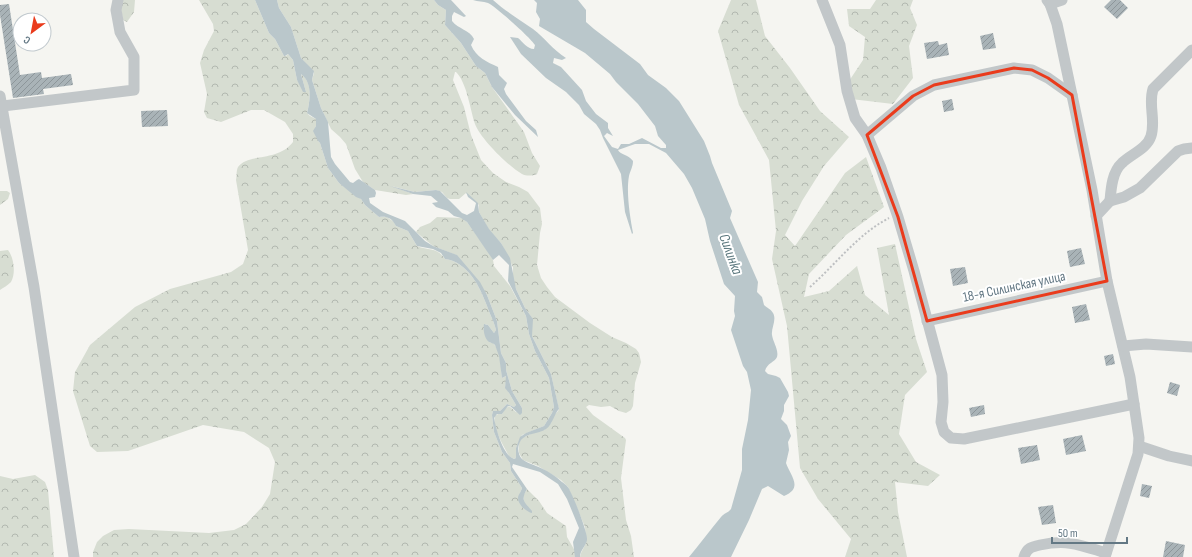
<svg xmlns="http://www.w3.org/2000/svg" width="1192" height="557" font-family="'Sofia Sans Condensed',sans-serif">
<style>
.forest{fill:url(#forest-crowns)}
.water{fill:#bac7cb}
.building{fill:url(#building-hatch)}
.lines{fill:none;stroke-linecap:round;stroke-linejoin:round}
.path{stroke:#bec0c2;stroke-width:2;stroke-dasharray:2 2;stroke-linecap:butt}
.minor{stroke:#c2c7c9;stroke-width:11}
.marked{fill:none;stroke:#ea3b1c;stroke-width:3;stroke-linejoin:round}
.labels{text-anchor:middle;stroke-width:4;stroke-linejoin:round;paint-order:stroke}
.street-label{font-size:14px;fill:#637884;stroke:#fff}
.water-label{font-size:15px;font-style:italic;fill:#5f7b81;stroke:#fff}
</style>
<defs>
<pattern id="forest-crowns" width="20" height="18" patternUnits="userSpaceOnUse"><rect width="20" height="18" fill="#d7ddd2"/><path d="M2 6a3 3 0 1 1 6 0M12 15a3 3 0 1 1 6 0" fill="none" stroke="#b2b8b0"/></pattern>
<pattern id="building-hatch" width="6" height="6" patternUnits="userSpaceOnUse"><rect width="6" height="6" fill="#a9b3b7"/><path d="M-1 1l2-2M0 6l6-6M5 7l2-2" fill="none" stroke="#8d969a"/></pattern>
</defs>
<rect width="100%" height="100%" fill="#f5f5f1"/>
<g class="forest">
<polygon points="119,0 135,0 134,12 127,22 123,20"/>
<path d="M 199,0 L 255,0 L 269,33 L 275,39 L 284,56 L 286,56 L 288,54 L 293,60 L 297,80 L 306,92 L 301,74 C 313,82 310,101 307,113 L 310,116 L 316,119 L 316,126 L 315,128 L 318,141 L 320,143 L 328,168 L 339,183 L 361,199 L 365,205 L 379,217 L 387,217 L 394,222 L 396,226 L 408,231 L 417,246 C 429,251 437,247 445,259 C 468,262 480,287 487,306 C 490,315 494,321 496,330 L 494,333 L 488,325 L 485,324 L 489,342 L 493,343 C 501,351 501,367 502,378 L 506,376 L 506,382 L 505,386 L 516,405 L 514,407 L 507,404 L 500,411 L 493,411 L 492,415 L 494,432 L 502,452 L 510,463 L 511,471 L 522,488 L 518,499 L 524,500 L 523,496 L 527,489 L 539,501 L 547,513 L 566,526 L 567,537 L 575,551 L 575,557 L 93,557 L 93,552 L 97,542 L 103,536 L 114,530 L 129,529 L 209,533 L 234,530 L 246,524 L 262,507 L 270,494 L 275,462 L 269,448 L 244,432 L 203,425 L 128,451 L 97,452 L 90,446 L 73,391 L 75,372 L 90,345 L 135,307 L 170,289 L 231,272 L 243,264 L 248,250 L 236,180 C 237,176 236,171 238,167 C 248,153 278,162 293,142 L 293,134 L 285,122 L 264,110 L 251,110 L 221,122 L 207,118 L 204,112 L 207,94 L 200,63 L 204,50 L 214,31 L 213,24 Z"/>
<path d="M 277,0 L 434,0 L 438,5 L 446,10 L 445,25 L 461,43 L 476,66 L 485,73 L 492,87 L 524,132 L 532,153 L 540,166 L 537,174 C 532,176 526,176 522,174 C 509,167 480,138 475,124 C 470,109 467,83 456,72 L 455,72 L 453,80 L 464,107 L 471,135 L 481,160 L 493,173 L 506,182 L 519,187 L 528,192 L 540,208 L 542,224 L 540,233 L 537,265 L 541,278 L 547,287 L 555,297 L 590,323 L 612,337 L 626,343 L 636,349 L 639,353 L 641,362 L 635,383 L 633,406 L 631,410 L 626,413 L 619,411 L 610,406 L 601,407 L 589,405 L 586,407 L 593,415 L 625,438 L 626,440 L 621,478 L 626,520 L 631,536 L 634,557 L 580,557 L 581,553 L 586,543 L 585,527 L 568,487 L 561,480 L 538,466 L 523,460 L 519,453 L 519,443 L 522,438 L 537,431 L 544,430 L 551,423 L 554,415 L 559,410 L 551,374 L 532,336 L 532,318 L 525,308 L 516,289 L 513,279 L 513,267 L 501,243 L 489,230 L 479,212 L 479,205 L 466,193 L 459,199 L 450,199 L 447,198 L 442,192 L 436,190 L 415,192 L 391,186 L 413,194 L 406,195 L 375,190 L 363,182 L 355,169 L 346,144 L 340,137 L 331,129 L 321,108 L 312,80 L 314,73 L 301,58 L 291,27 L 279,8 Z"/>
<polygon points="731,0 756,0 765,36 790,68 820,111 849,137 824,166 802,201 785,235 795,246 845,173 866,157 884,207 846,235 809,274 804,297 829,291 857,266 865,295 889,315 877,248 895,244 916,339 927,372 905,395 899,434 916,462 940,475 928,486 895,482 898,512 907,557 845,557 851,539 818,499 800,468 787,326 772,259 776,231 769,160 739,105 718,31"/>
<polygon points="876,0 913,0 910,8 917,25 909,46 913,78 893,104 851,99 849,81 863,60 865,37 849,26 847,9 870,9"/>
<polygon points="0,191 7,191 10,193 8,199 0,205"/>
<path d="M 437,217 L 462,218 L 467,222 L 487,250 L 493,260 L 494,266 L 510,286 L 526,316 L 529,334 L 535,351 L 549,378 L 554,407 L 552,413 L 544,426 L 522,435 L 516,448 L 516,457 L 515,459 L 512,458 L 509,456 C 503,445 492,427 495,416 L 498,414 L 502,414 L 505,409 L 509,406 L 516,412 L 522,413 L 522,408 L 512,391 L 506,370 L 506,363 L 501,353 L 497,321 L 487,295 L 456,255 L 433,246 L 416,232 L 420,227 L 430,223 Z"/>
<path d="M 8,250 C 14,258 16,273 11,282 C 8,285 3,288 0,290 L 0,251 Z"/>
<polygon points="35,475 45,482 48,490 54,557 0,557 0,476 13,479"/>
</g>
<g class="water">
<path d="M 255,0 L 277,0 L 279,8 L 291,27 L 301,58 L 314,71 L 312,80 L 321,108 L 328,122 L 331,157 L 335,164 L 350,182 L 353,183 L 357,180 L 359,179 L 375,190 L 376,193 L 375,197 L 369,198 L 370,203 L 383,212 L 405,221 L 425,241 L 433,246 L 457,255 L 480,282 L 487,295 L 497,321 L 501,353 L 506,363 L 506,370 L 512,391 L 522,408 L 522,413 L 520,415 L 510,406 L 508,406 L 502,414 L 497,414 L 494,418 C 496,428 503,457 515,459 L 516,457 L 516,448 L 520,437 L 526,433 L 544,426 L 552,413 L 554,407 L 549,378 L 535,351 L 529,334 L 526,316 L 508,281 L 509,265 L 499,255 L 493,260 L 467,222 L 461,218 L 454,216 L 448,211 L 436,207 L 432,203 L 438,202 L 431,196 L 413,194 L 390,186 L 415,192 L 436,190 L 440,191 L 462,213 L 467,215 L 474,211 L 476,203 L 468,197 L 466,192 L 478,203 L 479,212 L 489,229 L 501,243 L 510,258 L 516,289 L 525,308 L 533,319 L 532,336 L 551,374 L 559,409 C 554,414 553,424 546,429 C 539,434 524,433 520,442 C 517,447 518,455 522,459 C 525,462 532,464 536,466 C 544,469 555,475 562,482 C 565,484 569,487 570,491 C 574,498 588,533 587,540 C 586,546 580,550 580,557 L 575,557 L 573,542 L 579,528 L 567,499 L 558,484 L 540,472 L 513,464 L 512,467 L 527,489 C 520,501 525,502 532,511 L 532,513 C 527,512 518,505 518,498 C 518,495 521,492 522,488 L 511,471 L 510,463 L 502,452 L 494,432 L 492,415 L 493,411 L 500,411 L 507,404 L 514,407 L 516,405 L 509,393 L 505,388 L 506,376 L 502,378 L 499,356 L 495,345 C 493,343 491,343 489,342 C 484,338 483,329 484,324 L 488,325 L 494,333 L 496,330 C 494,321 490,315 487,306 C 480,287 468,262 445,259 L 441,253 L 433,249 L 417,246 L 408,231 L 396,226 C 392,218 387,216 379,217 L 365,205 L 361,199 L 356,197 L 339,183 L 328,168 L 320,143 L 318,141 L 313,131 L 316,126 L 316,119 L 307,113 C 310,101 313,83 301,74 L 306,92 L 303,92 L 297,80 L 293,60 L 288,54 L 285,56 L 284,56 L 275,39 L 269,33 Z"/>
<path d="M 434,0 L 451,0 L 466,16 L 464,17 L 454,12 L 452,16 L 452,21 C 458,29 470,30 474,39 L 471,45 C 476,57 487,62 498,67 L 499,75 L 507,83 L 504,89 L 506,94 L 526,121 L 536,130 L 538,137 L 515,115 L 492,87 L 485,73 L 476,66 L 461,43 L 445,25 L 446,10 L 438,5 Z"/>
<path d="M 473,0 L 493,0 C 505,11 519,19 533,29 C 545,38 553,50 566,58 L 562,60 L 554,58 L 553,63 L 561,67 L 582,90 L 586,101 L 596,114 L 608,123 L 608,128 L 613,136 L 607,133 L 604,136 L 612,147 L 618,149 L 621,144 L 629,144 L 642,138 L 661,148 L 666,148 L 666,145 L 658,136 L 655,126 L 638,104 L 616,82 L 610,74 L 585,53 L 539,26 L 540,19 L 536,12 L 537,3 L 534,0 L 578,0 L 586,10 L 586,22 L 594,29 L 640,64 L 648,75 L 666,88 L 679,101 L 704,141 L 710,156 L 712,163 L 732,211 L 730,218 L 758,282 L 757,292 L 762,297 L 764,305 C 767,308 771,309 773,313 C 777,320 771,328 772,335 C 773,342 779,350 777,357 C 775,362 767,363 765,371 L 768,374 L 776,376 L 780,378 L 788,392 L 789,396 L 784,405 L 784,411 L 781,419 L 787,425 L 791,436 L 788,442 L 789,450 L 786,463 C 790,475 804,488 784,496 L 768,486 L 762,489 L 749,520 L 731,557 L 689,557 C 700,544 710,530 721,517 C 724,513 728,513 731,509 L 742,470 L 742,449 L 748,420 L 751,390 L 747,372 L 743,366 L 731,330 L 735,316 L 734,311 L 735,296 L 724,284 L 710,241 L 705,219 L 692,188 L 684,174 L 666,153 L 649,144 L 635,144 L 618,150 C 620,155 628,154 633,161 C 633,167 630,171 629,176 C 626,192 630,217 633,233 L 632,234 L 625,212 L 621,174 L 603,138 L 600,130 L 596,124 L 584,114 L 579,105 L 566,92 L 546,78 L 521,54 L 510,37 L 518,38 C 523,42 527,49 534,49 L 535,45 C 531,38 495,6 488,3 C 483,1 478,2 473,0 Z"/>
</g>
<g class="building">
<polygon points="1111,0 1120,0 1128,8 1117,19 1104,7"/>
<polygon points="9,4 20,75 41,72 42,78 71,74 73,85 43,89 44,94 13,98 0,15 0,5"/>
<polygon points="993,33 996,48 983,50 980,36"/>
<polygon points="938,41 939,45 947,43 949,55 927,59 924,43"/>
<polygon points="952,99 954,110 944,112 942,101"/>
<polygon points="167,110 168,126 142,127 141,111"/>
<polygon points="1081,248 1085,264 1070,267 1067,251"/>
<polygon points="965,267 968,283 953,286 950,269"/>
<polygon points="1086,304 1090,320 1075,323 1072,307"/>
<polygon points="1113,354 1115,364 1106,366 1104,356"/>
<polygon points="1170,382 1180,385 1177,396 1167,393"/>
<polygon points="984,405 985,414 971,417 969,408"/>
<polygon points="1082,435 1086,451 1066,455 1063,439"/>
<polygon points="1037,445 1040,460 1021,464 1018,448"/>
<polygon points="1142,484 1152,486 1149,498 1140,496"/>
<polygon points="1053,505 1056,523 1042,525 1038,507"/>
<polygon points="1166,541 1185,545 1183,557 1163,557"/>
</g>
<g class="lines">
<path class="path" d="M 810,287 C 836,264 858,234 889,218"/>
<g class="minor">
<polyline points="822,0 840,45 847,91 855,118 867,135 881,168 898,217 914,271 942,375 943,402 941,422 944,432 951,438 964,439 1134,404"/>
<polyline points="1047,0 1050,4 1057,24 1092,190 1107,281 1130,377 1139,438 1138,454 1105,557"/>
<polyline points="1050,4 1062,0"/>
<polyline points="0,96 34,287 74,557"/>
<polyline points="3,106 134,90 134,57 120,32 116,10 118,0"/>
<polyline points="867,135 913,96 934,85 1014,68 1032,70 1048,78 1072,95"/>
<path d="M 1110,201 C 1111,189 1112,172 1122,163 C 1131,154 1147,149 1151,136 C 1156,120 1148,105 1153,89 L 1192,50"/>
<polyline points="1096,216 1110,201 1124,197 1140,188 1178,151 1184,149 1192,148"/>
<polyline points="927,321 1107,281"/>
<polyline points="1123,346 1146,344 1192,347"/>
<polyline points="1139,446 1169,456 1192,461"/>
<path d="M 1024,557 C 1027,548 1031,547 1040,545 C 1068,539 1080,545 1106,553"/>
</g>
</g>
<path class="marked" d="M 1014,68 L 1032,70 L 1048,78 L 1072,95 L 1107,281 L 927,321 L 898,217 L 867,135 L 913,96 L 934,85 Z"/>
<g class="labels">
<g class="street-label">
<text transform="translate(1014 286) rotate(-12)" y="5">18-я Силинская улица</text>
</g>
<g class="water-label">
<text transform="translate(731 254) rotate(70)" y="5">Силинка</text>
</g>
</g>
<g transform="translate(32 32) rotate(212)"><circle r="19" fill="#ffffff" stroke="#c1c9ce"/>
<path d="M0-3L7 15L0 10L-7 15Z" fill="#ea3b1c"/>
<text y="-6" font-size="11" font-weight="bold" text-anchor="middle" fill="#637884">С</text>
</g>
<path d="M1052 537v6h75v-6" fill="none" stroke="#637884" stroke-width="2"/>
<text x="1058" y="537" font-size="12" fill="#637884" stroke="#ffffff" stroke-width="3" paint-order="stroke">50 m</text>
</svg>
